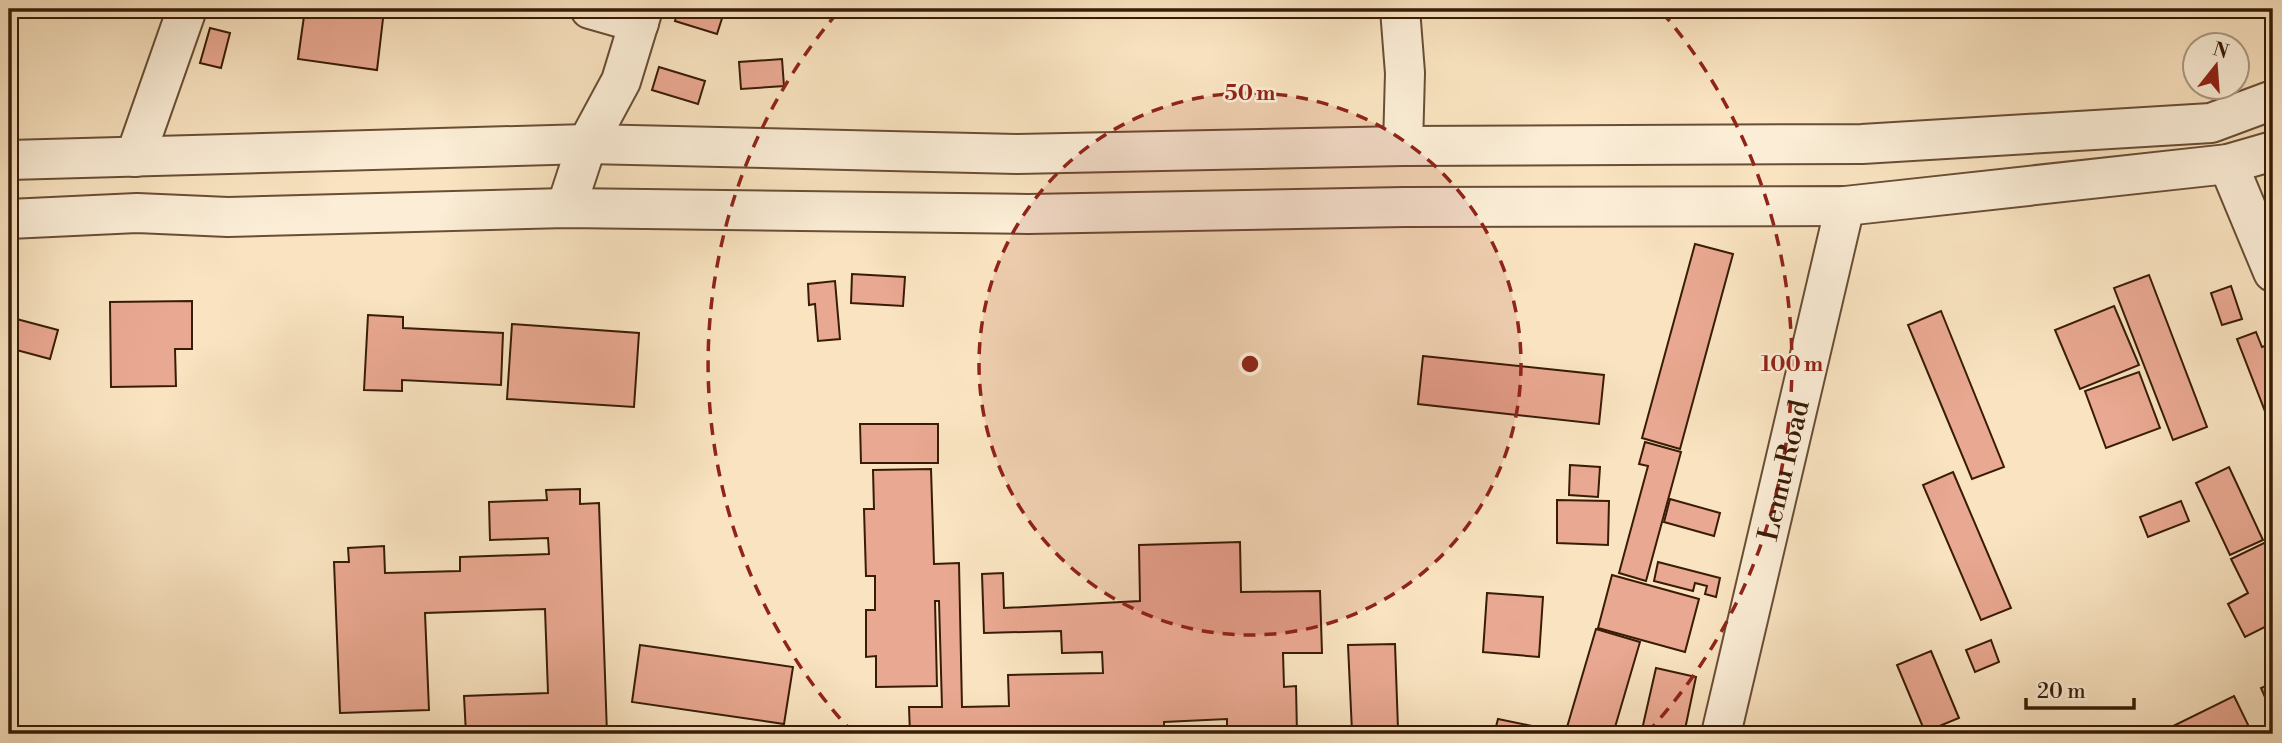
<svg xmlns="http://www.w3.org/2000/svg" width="2282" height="743" font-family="'Libre Bodoni',serif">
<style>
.building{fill:#e9a891;stroke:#391c06;stroke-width:2}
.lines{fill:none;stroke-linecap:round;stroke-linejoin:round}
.minor-casing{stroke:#694e34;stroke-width:42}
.minor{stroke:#fbedd6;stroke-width:38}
.ring{fill:none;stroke:#8f2418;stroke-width:3.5;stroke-dasharray:12 9}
.labels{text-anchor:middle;stroke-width:5;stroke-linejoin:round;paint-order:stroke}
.street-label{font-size:28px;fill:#391c06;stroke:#fbedd6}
.centre{fill:#8f2418;stroke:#fbedd6;stroke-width:3.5}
.ring-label{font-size:21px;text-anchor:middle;font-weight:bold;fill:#8f2418;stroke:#fbedd6;stroke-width:5;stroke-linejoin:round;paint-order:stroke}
</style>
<rect width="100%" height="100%" fill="#f9e3c0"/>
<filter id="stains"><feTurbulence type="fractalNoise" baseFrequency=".00286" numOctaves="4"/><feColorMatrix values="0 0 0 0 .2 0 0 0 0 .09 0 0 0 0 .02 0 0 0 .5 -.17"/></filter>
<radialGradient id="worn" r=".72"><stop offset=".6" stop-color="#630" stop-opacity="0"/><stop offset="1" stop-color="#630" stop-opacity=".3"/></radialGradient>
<g class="building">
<polygon points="305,9 384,10 377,70 298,59"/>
<polygon points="678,9 725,9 717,34 675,21"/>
<polygon points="210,28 230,33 221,68 200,63"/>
<polygon points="782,59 784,86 741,89 739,62"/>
<polygon points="659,67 705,81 698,104 652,90"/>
<polygon points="1695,244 1733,254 1680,449 1642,438"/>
<polygon points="852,274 905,277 903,306 851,303"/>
<polygon points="2149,275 2207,427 2173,440 2114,288"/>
<polygon points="835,281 840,339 818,341 815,304 809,305 808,284"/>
<polygon points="2231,286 2242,319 2222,325 2211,293"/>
<polygon points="192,301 192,349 175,349 176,386 111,387 110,302"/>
<polygon points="2114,306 2139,365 2080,389 2055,330"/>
<polygon points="1941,311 2004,467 1972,479 1908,325"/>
<polygon points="368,315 403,317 403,328 503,333 501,385 402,380 402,391 364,390"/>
<polygon points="9,317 58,330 50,359 9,348"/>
<polygon points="512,324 639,333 634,407 507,399"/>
<polygon points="2256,332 2262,347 2273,343 2273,417 2268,419 2237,339"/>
<polygon points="1423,356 1604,375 1599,424 1418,404"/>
<polygon points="2139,372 2160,428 2106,448 2085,391"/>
<polygon points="860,424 938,424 938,463 861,463"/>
<polygon points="1645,442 1681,452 1646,581 1619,573 1648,466 1639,464"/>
<polygon points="1570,465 1600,467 1598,497 1569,495"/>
<polygon points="2229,467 2263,540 2230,555 2196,483"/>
<polygon points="931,469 934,564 959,563 962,707 1009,706 1008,675 1103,673 1102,652 1062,653 1061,631 984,633 982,574 1003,573 1004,608 1140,601 1139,545 1240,542 1241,592 1320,591 1322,653 1283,653 1284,687 1296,686 1297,734 1227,734 1227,719 1164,722 1164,734 1010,734 1010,729 929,731 929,734 910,734 909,707 942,707 939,601 935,601 937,686 876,687 876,656 866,657 866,610 875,610 875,576 866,576 864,509 874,509 873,470"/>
<polygon points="1953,472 2011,608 1981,620 1923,485"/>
<polygon points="580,489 580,504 599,503 607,734 466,734 464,696 548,693 545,609 425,613 429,710 340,713 334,562 349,562 348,548 384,546 385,573 460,571 460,557 549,554 548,538 490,540 489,502 547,500 546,490"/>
<polygon points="1670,499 1720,513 1714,536 1664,522"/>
<polygon points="1557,500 1609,501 1608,545 1557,543"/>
<polygon points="2181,501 2189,521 2148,537 2140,517"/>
<polygon points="2266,542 2273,557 2273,623 2245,637 2228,604 2248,593 2231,559"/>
<polygon points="1658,562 1720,578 1716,597 1705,594 1707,586 1695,583 1693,591 1654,581"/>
<polygon points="1612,575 1699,599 1685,652 1598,628"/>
<polygon points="1487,593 1543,597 1539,657 1483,652"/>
<polygon points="1596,629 1640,642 1613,734 1565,734"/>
<polygon points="1991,640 1999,662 1975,672 1966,650"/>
<polygon points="1395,644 1398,729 1352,732 1348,645"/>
<polygon points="640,645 793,667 784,724 632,702"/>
<polygon points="1931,651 1959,718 1925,732 1897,665"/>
<polygon points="1656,668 1696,677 1684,734 1641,734"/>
<polygon points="2273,683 2273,715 2261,688"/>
<polygon points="2234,696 2252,733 2162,734 2161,732"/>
<polygon points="1498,719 1532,726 1530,734 1494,734"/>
</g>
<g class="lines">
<defs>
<g id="minor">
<polyline points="590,9 639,23"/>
<polyline points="1400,9 1405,73 1403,146"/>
<polyline points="135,157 187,9"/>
<polyline points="9,160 587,144 1017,154 1403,146 1862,144 2211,123 2273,100"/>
<polyline points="2228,164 2273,272"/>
<polyline points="566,208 587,144 621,81 643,9"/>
<polyline points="9,219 137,213 228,217 566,208 1028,214 1404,207 1845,206 2228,164 2273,151"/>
<path id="s1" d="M 1721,734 L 1845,206"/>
</g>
</defs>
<use href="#minor" class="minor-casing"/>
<use href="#minor" class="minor"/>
</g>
<circle cx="1250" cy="364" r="271" fill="#8f2418" fill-opacity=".12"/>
<g class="ring">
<circle cx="1250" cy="364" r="271"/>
<path d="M854 734A542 542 0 0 1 838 12M1662 12A542 542 0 0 1 1646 734"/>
</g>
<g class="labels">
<g class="street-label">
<text dy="10" stroke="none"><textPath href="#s1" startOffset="271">Lemu Road</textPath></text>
</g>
</g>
<circle cx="1250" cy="364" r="10" class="centre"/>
<g class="ring-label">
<text x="1250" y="100">50 m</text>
<text x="1792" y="371">100 m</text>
</g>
<rect width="2282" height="743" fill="none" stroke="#f9e3c0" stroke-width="35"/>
<rect x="10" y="10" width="2261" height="722" fill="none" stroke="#391c06" stroke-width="3.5"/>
<rect x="18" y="18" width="2247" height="708" fill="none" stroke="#391c06" stroke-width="2"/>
<g transform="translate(2216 66) rotate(17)"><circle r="33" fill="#fbedd6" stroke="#ad9983" stroke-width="2"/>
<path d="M0-5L12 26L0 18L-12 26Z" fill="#8f2418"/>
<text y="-10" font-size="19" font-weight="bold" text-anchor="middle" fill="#391c06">N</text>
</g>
<path d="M2026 698v10h108v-10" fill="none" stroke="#391c06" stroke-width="3.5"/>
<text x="2037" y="698" font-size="21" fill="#391c06" stroke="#fbedd6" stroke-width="5" paint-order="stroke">20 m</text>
<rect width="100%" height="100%" filter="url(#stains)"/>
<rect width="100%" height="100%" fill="url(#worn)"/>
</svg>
